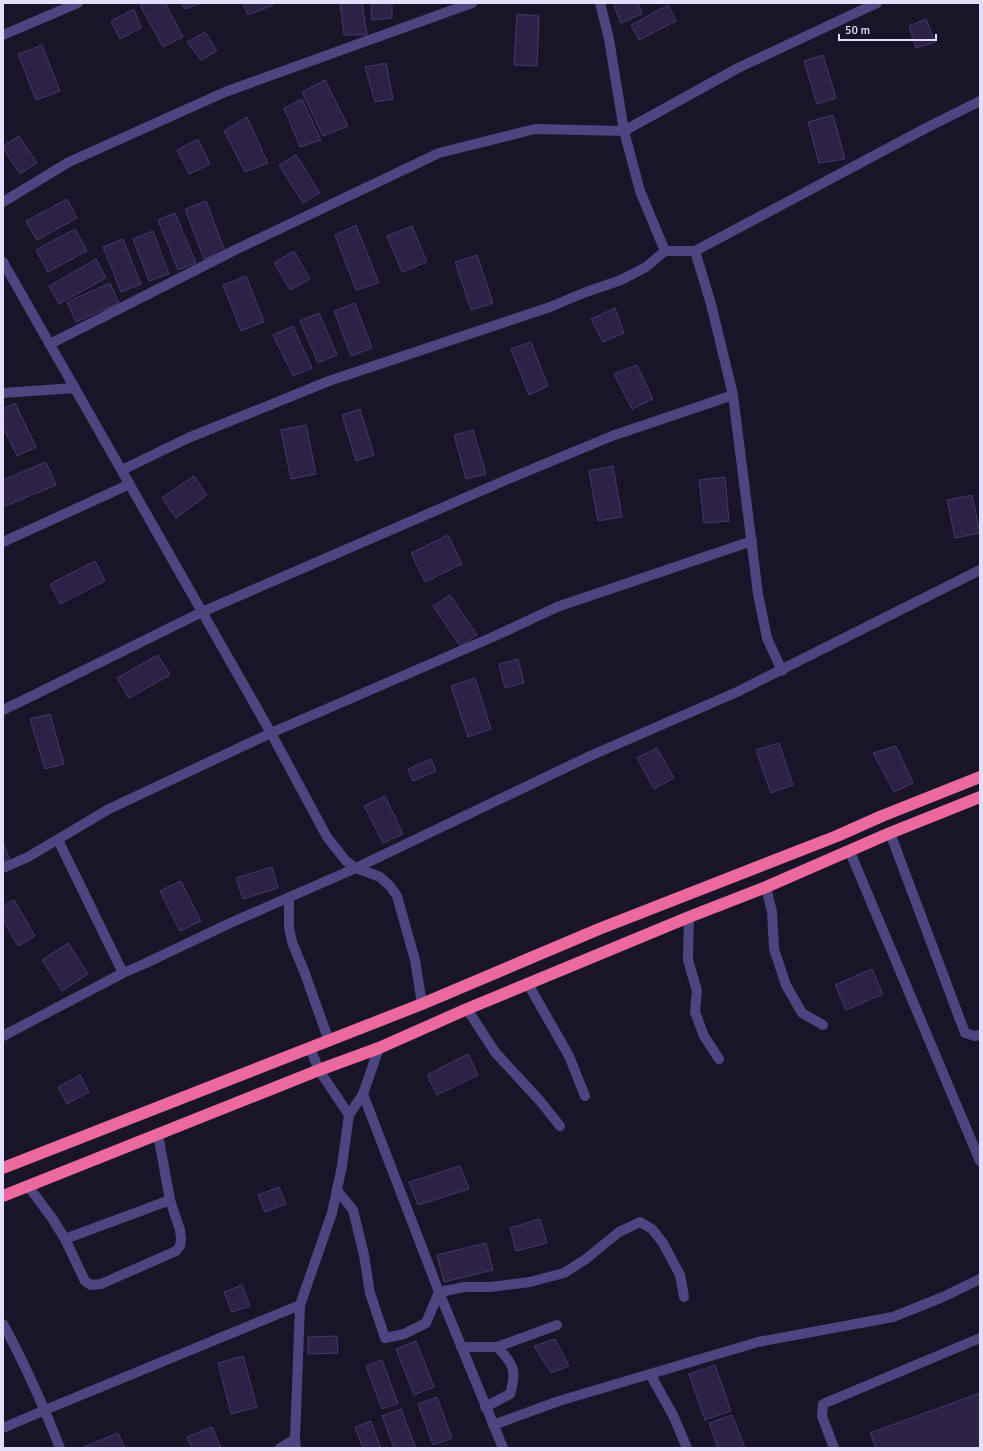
<svg xmlns="http://www.w3.org/2000/svg" width="983" height="1451" font-family="Signika,sans-serif">
<style>
.building{fill:#2c2246;stroke:#47376f}
.lines{fill:none;stroke-linecap:round;stroke-linejoin:round}
.minor{stroke:#4c4580;stroke-width:10}
.highway{stroke:#eb699d;stroke-width:12}
</style>
<rect width="100%" height="100%" fill="#191427"/>
<g class="building">
<polygon points="145,3 165,3 183,37 163,47 140,5"/>
<polygon points="181,3 202,3 185,9"/>
<polygon points="243,3 272,3 273,5 248,15"/>
<polygon points="340,3 362,3 367,35 344,35"/>
<polygon points="371,3 392,3 392,18 372,20"/>
<polygon points="613,3 638,3 642,14 621,23"/>
<polygon points="668,5 676,21 639,40 631,25"/>
<polygon points="134,9 141,28 120,39 111,21"/>
<polygon points="517,14 539,16 537,66 514,65"/>
<polygon points="926,19 935,42 916,48 909,26"/>
<polygon points="205,32 217,51 201,60 187,42"/>
<polygon points="42,45 60,91 36,100 18,54"/>
<polygon points="823,55 836,98 817,104 804,61"/>
<polygon points="386,63 393,99 375,102 365,67"/>
<polygon points="325,80 348,126 323,136 302,92"/>
<polygon points="302,99 321,140 300,147 284,108"/>
<polygon points="833,115 845,159 819,163 808,122"/>
<polygon points="247,117 268,163 245,172 224,131"/>
<polygon points="19,136 37,163 20,174 3,148 3,146"/>
<polygon points="198,139 210,164 189,174 177,150"/>
<polygon points="296,155 320,193 303,203 279,165"/>
<polygon points="67,199 77,218 37,240 26,221"/>
<polygon points="206,201 225,251 204,259 185,209"/>
<polygon points="175,213 196,263 178,270 158,220"/>
<polygon points="356,225 379,283 356,290 335,235"/>
<polygon points="412,226 427,262 402,272 387,236"/>
<polygon points="75,229 87,251 48,272 36,250"/>
<polygon points="153,231 169,274 149,281 133,239"/>
<polygon points="123,239 141,284 121,292 103,247"/>
<polygon points="294,251 310,279 290,290 274,263"/>
<polygon points="477,255 493,303 471,310 455,262"/>
<polygon points="96,259 106,278 59,304 49,286"/>
<polygon points="246,276 264,322 241,331 223,285"/>
<polygon points="110,283 119,303 76,322 67,302"/>
<polygon points="355,303 372,348 351,356 334,311"/>
<polygon points="615,308 624,333 603,342 591,319"/>
<polygon points="319,313 337,355 318,363 300,321"/>
<polygon points="293,326 312,368 293,376 273,335"/>
<polygon points="531,342 548,386 529,395 511,349"/>
<polygon points="637,365 653,399 632,409 614,374"/>
<polygon points="15,403 36,447 17,456 3,427 3,409"/>
<polygon points="360,409 374,455 356,461 342,415"/>
<polygon points="306,425 316,474 291,479 281,430"/>
<polygon points="473,430 486,474 466,479 454,435"/>
<polygon points="46,462 56,485 3,507 3,480"/>
<polygon points="613,466 622,517 598,521 589,471"/>
<polygon points="194,476 207,495 176,518 162,498"/>
<polygon points="725,477 729,521 704,523 699,480"/>
<polygon points="972,495 980,533 955,538 947,500"/>
<polygon points="448,535 462,564 425,582 411,553"/>
<polygon points="95,561 105,581 60,604 50,584"/>
<polygon points="450,595 477,635 460,646 433,606"/>
<polygon points="158,655 170,675 129,698 117,678"/>
<polygon points="518,659 524,683 505,688 499,664"/>
<polygon points="475,678 491,729 468,737 451,686"/>
<polygon points="50,714 64,764 45,769 30,719"/>
<polygon points="779,743 793,785 771,793 756,750"/>
<polygon points="896,746 913,783 894,792 873,753"/>
<polygon points="657,748 674,778 654,789 637,758"/>
<polygon points="431,759 436,771 413,781 408,769"/>
<polygon points="385,796 403,834 383,843 364,806"/>
<polygon points="3,843 10,860 3,862"/>
<polygon points="272,867 278,888 243,899 236,878"/>
<polygon points="181,881 201,921 180,931 160,891"/>
<polygon points="14,900 35,936 18,946 3,920 3,906"/>
<polygon points="68,943 88,974 62,991 42,960"/>
<polygon points="872,969 883,994 846,1010 835,985"/>
<polygon points="468,1054 478,1075 437,1095 427,1075"/>
<polygon points="80,1075 89,1092 67,1104 58,1087"/>
<polygon points="460,1166 469,1189 418,1205 409,1182"/>
<polygon points="279,1187 286,1204 265,1212 258,1195"/>
<polygon points="540,1219 547,1243 516,1251 510,1228"/>
<polygon points="486,1243 493,1270 444,1282 437,1255"/>
<polygon points="242,1285 250,1306 232,1312 224,1292"/>
<polygon points="337,1336 338,1353 308,1354 308,1337"/>
<polygon points="555,1339 569,1366 551,1373 534,1346"/>
<polygon points="416,1341 434,1387 414,1395 396,1349"/>
<polygon points="243,1356 257,1407 231,1414 218,1363"/>
<polygon points="382,1360 398,1403 382,1409 366,1366"/>
<polygon points="715,1365 731,1411 705,1420 689,1374"/>
<polygon points="980,1393 980,1448 876,1448 870,1433"/>
<polygon points="437,1397 452,1438 433,1445 418,1404"/>
<polygon points="401,1409 416,1448 394,1448 382,1416"/>
<polygon points="732,1415 745,1448 718,1448 709,1423"/>
<polygon points="371,1421 381,1448 363,1448 355,1427"/>
<polygon points="212,1427 221,1448 192,1448 187,1437"/>
<polygon points="118,1433 125,1448 81,1448"/>
</g>
<g class="lines">
<g class="minor">
<polyline points="600,3 609,39 624,131 640,191 665,251"/>
<polyline points="3,35 78,3"/>
<polyline points="3,202 69,162 225,92 472,3"/>
<polyline points="695,251 711,304 733,395 758,594 767,638 782,671"/>
<polyline points="3,262 271,733 327,837 346,861 356,868 380,877 390,886 397,896 415,960 422,1004"/>
<polyline points="50,344 235,250 439,153 535,129 624,131 738,68 877,3"/>
<polyline points="3,393 75,388"/>
<polyline points="122,470 188,438 329,381 550,307 586,292 621,280 646,267 665,251 695,251 926,128 980,101"/>
<polyline points="3,542 130,484"/>
<polyline points="3,710 34,695 202,612 506,480 612,436 733,395"/>
<polyline points="890,833 965,1033 975,1036 980,1035"/>
<polyline points="58,840 123,973"/>
<polyline points="850,852 980,1161"/>
<polyline points="3,868 28,857 109,809 271,733 495,636 557,607 752,541"/>
<polyline points="766,887 772,912 774,949 786,985 802,1013 823,1025"/>
<polyline points="289,897 289,927 292,942 304,971 329,1041"/>
<polyline points="689,917 688,960 697,991 695,1012 704,1036 719,1059"/>
<polyline points="528,984 569,1056 585,1096"/>
<polyline points="467,1009 495,1052 540,1101 560,1126"/>
<polyline points="3,1036 123,973 144,964 228,924 356,868 590,756 737,692 980,570"/>
<polyline points="310,1048 319,1070 349,1115"/>
<polyline points="363,1094 439,1292 503,1448"/>
<polyline points="28,1186 52,1218 65,1239 85,1281 91,1285 101,1284 176,1251 180,1246 181,1239 180,1230 170,1200 158,1134"/>
<polyline points="337,1190 353,1210 364,1255 370,1293 385,1338 404,1334 426,1323 439,1292 465,1287 490,1287 530,1282 564,1273 586,1259 619,1232 640,1222 652,1229 663,1243 680,1275 684,1297"/>
<polyline points="65,1239 170,1200"/>
<path d="M 3,1324 C 25,1364 43,1405 60,1448"/>
<path d="M 461,1347 L 497,1347 C 514,1364 517,1371 510,1394 L 485,1407"/>
<polyline points="497,1347 557,1325"/>
<polyline points="650,1374 673,1415 687,1448"/>
<polyline points="493,1425 559,1401 758,1342 893,1317 943,1297 980,1279"/>
<polyline points="3,1428 45,1410 300,1305"/>
<polyline points="280,1448 295,1439"/>
<polyline points="296,1448 295,1439 300,1305 332,1213 342,1166 349,1115 363,1094 379,1048"/>
<polyline points="834,1448 822,1416 823,1404 980,1338"/>
</g>
<g class="highway">
<polyline points="3,1168 422,1004 599,929 837,836 882,816 980,777"/>
<polyline points="3,1196 319,1070 379,1048 467,1009 689,917 766,887 890,833 980,797"/>
</g>
</g>
<rect width="983" height="1451" fill="none" stroke="#e4defb" stroke-width="8"/>
<path d="M839 34v6h97v-6" fill="none" stroke="#e4defb" stroke-width="2"/>
<text x="845" y="34" font-size="12" fill="#e4defb" stroke="#191427" stroke-width="3" paint-order="stroke">50 m</text>
</svg>
